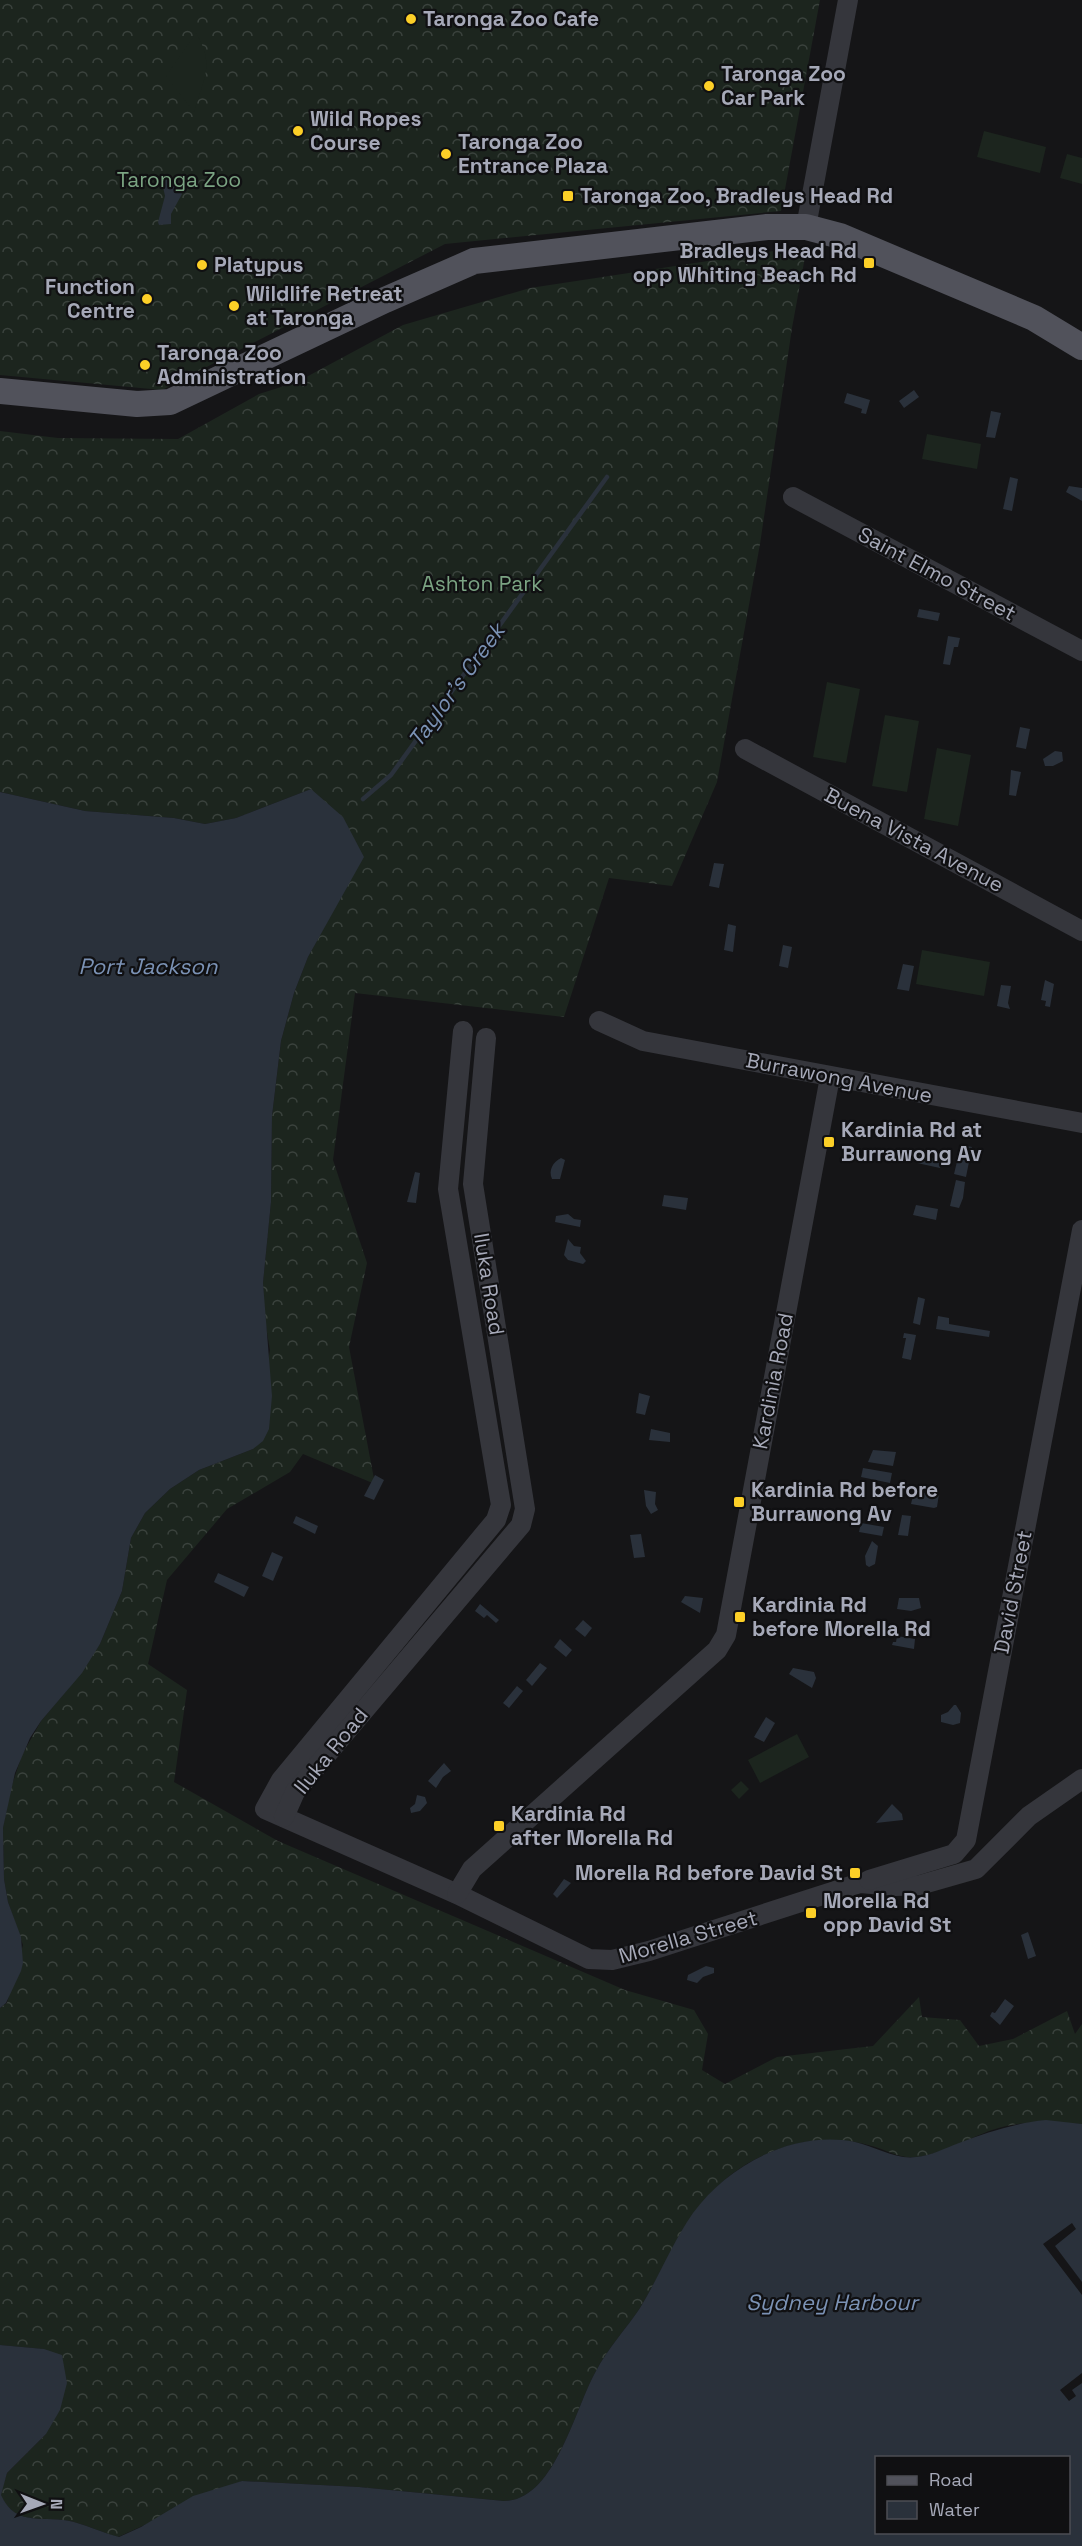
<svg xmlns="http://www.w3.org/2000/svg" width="1082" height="2546" font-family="'Space Grotesk',sans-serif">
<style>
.forest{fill:url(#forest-crowns)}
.garden{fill:#1c251e}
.water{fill:#2a313b;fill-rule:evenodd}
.pier{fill:#151517}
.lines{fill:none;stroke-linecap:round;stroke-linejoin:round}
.stream{stroke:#2a313b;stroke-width:4.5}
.minor{stroke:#35363c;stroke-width:20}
.major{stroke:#51525b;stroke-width:26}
.poi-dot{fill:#fccf27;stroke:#101012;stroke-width:2}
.labels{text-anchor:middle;stroke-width:4.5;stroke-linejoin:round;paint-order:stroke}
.poi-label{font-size:21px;font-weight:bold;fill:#a6a9b8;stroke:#101012;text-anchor:start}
.park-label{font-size:21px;fill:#7ba483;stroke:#101012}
.street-label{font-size:21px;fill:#a6a9b8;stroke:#101012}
.water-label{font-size:22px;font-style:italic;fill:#7b92b5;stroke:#101012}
</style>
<defs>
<pattern id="forest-crowns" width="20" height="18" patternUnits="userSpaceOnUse" patternTransform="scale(1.5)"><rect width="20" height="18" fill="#1c251e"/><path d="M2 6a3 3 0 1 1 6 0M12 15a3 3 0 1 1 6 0" fill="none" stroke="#3a423d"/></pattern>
</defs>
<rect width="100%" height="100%" fill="#151517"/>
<g class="forest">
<polygon points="0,0 820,0 781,211 445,244 162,390 0,375"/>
<path d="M 807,246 L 792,328 L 760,544 L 717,782 L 672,886 L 609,878 L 564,1017 L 355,993 L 333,1160 L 367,1263 L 349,1347 L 375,1484 L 303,1454 L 290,1472 L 227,1509 L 167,1580 L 148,1664 L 187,1690 L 174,1782 L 278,1841 L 625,1990 L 694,2010 L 708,2034 L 702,2070 L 725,2084 L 777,2057 L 873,2046 L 919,1997 L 922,2017 L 960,2020 L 979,2046 L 1013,2039 L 1067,2011 L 1075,2034 L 1082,2024 L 1082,2124 C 1051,2122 1022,2120 992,2130 C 969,2138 940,2155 916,2157 C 900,2159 887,2150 872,2146 C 827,2133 782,2142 742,2167 C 690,2200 671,2257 640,2308 C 626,2329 608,2348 596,2371 C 575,2407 555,2501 504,2501 L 359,2487 L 242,2481 L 118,2537 C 103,2533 89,2526 74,2522 C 46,2514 16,2529 0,2495 L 7,2473 L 46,2434 L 43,2349 L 0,2345 L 0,2008 L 7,2003 L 23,1945 L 8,1902 L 4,1879 L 3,1828 L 10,1791 L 22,1755 L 41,1721 L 68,1689 L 100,1644 L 122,1591 L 131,1538 L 145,1513 L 170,1489 L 199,1470 L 253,1449 L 270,1350 L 264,1315 L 263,1283 L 271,1202 L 272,1116 L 281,1041 L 294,993 L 308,957 L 345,888 L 311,789 L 236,818 L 205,824 L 174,818 L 85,811 L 0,792 L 0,431 L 58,438 L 178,439 L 259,394 L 297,382 L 403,325 L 530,288 Z"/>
</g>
<g class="garden">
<path d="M 196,33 C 215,65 204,78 194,112 L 166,76 Z"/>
<polygon points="984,131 1046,147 1040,173 977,157"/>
<polygon points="1067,154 1082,158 1082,184 1060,178"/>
<polygon points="927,434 981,444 977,469 922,459"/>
<polygon points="827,682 860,689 846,763 813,757"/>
<polygon points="885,715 919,721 907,792 872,786"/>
<polygon points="937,748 971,755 958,826 924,819"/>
<polygon points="922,950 990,962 984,996 916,984"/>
<polygon points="797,1734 809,1757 760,1783 748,1760"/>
<polygon points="741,1781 749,1789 739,1799 731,1790"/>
</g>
<g class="water">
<polygon points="161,178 176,181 182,194 171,214 171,224 159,225 158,222 165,196"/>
<polygon points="914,390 919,397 904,408 899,401"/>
<polygon points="847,393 870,400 866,414 861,413 862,409 844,403"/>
<polygon points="991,411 1001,413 995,438 986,437"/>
<polygon points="1010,477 1018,479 1012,511 1003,509"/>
<polygon points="1069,486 1082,488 1082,501 1066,492"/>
<polygon points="919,609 940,613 938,621 917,617"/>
<polygon points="948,636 960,638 958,647 954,647 950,665 943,664"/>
<polygon points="1020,727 1030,729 1026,749 1016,747"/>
<polygon points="1055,751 1062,752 1063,761 1053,766 1045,766 1043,759"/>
<polygon points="1011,770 1021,772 1016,796 1009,795"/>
<polygon points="311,789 343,817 364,857 308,957 294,993 281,1041 272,1116 271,1202 263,1283 272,1396 269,1429 263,1441 253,1449 199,1470 170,1489 145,1513 131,1538 122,1591 100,1644 82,1673 41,1721 30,1738 15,1773 3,1828 4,1879 8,1902 21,1937 23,1963 21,1971 6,2003 0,2008 0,792 85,811 174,818 205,824 236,818"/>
<polygon points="714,863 724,864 719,888 709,886"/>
<polygon points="728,924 736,926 733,952 724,950"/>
<polygon points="783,945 792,947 788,968 779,966"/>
<polygon points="903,964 914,966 909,991 897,989"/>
<polygon points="1045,980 1054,984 1050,1007 1045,1006 1046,1001 1041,1000"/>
<polygon points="1001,985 1011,986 1008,1003 1010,1009 997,1006"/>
<polygon points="961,1145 972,1147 966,1177 954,1174"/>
<polygon points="919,1155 942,1160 940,1168 917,1163"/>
<path d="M 561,1158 L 565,1160 L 560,1179 L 552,1179 C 548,1170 553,1162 561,1158 Z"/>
<polygon points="415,1172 420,1173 416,1203 407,1202"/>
<polygon points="956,1180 965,1182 963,1198 959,1208 950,1206"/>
<polygon points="664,1195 688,1198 686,1210 662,1206"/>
<polygon points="916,1205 938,1209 936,1220 913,1215"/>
<polygon points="568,1214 574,1219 581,1220 580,1227 555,1222 556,1216"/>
<polygon points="568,1239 574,1246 581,1247 580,1253 586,1261 583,1264 568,1260 564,1255"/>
<polygon points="918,1297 925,1299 920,1325 913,1323"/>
<polygon points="938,1316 949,1318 949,1324 990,1331 989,1337 936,1329"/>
<polygon points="904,1333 916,1335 911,1360 902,1358 906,1338 903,1338"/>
<polygon points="639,1393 650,1396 645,1415 636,1413"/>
<polygon points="651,1429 670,1433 670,1442 649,1440"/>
<polygon points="873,1450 896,1452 893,1466 868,1462"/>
<polygon points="863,1468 892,1473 890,1483 861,1477"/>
<polygon points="375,1475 384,1480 374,1500 364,1496"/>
<polygon points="644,1490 656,1492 655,1504 658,1510 651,1514 646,1506"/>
<polygon points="914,1491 935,1495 935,1493 939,1494 937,1507 934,1508 911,1504"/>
<polygon points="902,1515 911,1516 908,1536 898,1535"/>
<polygon points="296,1516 318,1526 315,1534 293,1523"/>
<polygon points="861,1523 884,1527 882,1536 859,1532"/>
<polygon points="641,1534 645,1557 634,1558 630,1535"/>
<polygon points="872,1541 878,1546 875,1564 869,1567 866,1565 865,1556"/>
<polygon points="272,1552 283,1557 273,1581 262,1576"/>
<polygon points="218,1573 249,1587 244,1597 214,1582"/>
<polygon points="685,1596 703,1598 700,1613 681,1602"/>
<polygon points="899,1598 919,1598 921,1608 911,1611 897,1609"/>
<polygon points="480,1604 499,1620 496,1623 487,1615 484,1618 475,1611"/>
<polygon points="583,1620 592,1628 585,1637 575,1629"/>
<polygon points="897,1636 915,1639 914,1649 892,1645 893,1642 896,1642"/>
<polygon points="560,1639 572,1650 566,1657 554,1647"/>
<polygon points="540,1663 547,1668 532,1686 526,1680"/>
<polygon points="793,1668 814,1672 816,1678 812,1688 789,1674"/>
<polygon points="517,1686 523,1691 509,1708 503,1703"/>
<polygon points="954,1705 956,1705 961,1713 960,1723 953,1725 941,1722 941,1715 948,1712"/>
<polygon points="766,1717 775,1723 764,1742 754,1737"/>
<polygon points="444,1763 451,1771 443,1777 436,1788 428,1781"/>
<polygon points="417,1795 425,1797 427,1803 420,1811 411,1813 410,1808 415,1804"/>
<polygon points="892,1804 902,1814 903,1820 876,1823"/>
<polygon points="564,1879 571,1883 557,1898 553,1894"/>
<polygon points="1028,1932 1036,1956 1028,1959 1021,1935"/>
<polygon points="706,1966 714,1968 714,1973 703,1977 697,1983 687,1980 688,1975"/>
<polygon points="1005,1999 1014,2006 1000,2025 990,2016 992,2012 995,2013"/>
<path d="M 1046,2120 L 1082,2124 L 1082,2546 L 0,2546 L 0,2345 L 44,2349 L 62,2355 L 67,2383 L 60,2410 L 46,2434 L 7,2473 L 1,2495 C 16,2529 46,2514 74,2522 C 89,2526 103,2533 119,2537 L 141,2527 L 193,2496 L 242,2481 L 359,2487 L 504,2501 C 555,2501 575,2407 596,2371 C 608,2348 626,2329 640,2308 C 659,2277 672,2243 693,2213 C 729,2164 794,2130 855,2142 C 874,2146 896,2160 916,2157 C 931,2156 945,2148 959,2143 C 988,2132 1015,2123 1046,2120 ZM 876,2458 L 1068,2458 L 1068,2532 L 876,2532 Z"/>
</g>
<g class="pier">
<polygon points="1072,2223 1076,2229 1055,2246 1082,2282 1082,2295 1043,2244"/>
<polygon points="1082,2373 1082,2383 1072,2390 1076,2396 1069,2401 1060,2390"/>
</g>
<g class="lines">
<polyline class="stream" points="363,799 391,775 607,477"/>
<g class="minor">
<polyline points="806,227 848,0"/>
<polyline points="793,497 1082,651"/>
<polyline points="745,749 1082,931"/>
<polyline points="599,1021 643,1041 1082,1123"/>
<polyline points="463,1031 448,1189 501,1505 496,1520 281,1780 265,1809 457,1894 589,1959 612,1960 649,1951 860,1883 896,1886 920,1885 976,1869 1029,1816 1082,1779"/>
<polyline points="284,1817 295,1792 521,1525 525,1509 473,1184 486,1038"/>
<polyline points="869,1880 954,1854 966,1840 1082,1230"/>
<polyline points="457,1894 472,1869 717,1650 726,1635 830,1077"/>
</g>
<polyline class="major" points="0,391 137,404 170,402 385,300 474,261 767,227 806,227 840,236 1034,318 1082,347"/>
</g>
<g class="poi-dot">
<circle cx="411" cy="19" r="6"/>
<circle cx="709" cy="86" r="6"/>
<circle cx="298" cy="131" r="6"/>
<circle cx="446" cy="154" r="6"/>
<rect x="562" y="190" width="12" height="12" rx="3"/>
<rect x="863" y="257" width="12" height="12" rx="3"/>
<circle cx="202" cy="265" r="6"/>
<circle cx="147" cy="299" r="6"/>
<circle cx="234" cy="306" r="6"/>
<circle cx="145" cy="365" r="6"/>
<rect x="823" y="1136" width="12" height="12" rx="3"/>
<rect x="733" y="1496" width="12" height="12" rx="3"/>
<rect x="734" y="1611" width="12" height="12" rx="3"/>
<rect x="493" y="1820" width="12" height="12" rx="3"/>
<rect x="849" y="1867" width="12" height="12" rx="3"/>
<rect x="805" y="1907" width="12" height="12" rx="3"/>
</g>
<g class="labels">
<g class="poi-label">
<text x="423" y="26">Taronga Zoo Cafe</text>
<text x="721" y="81">Taronga Zoo<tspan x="721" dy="24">Car Park</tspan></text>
<text x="310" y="126">Wild Ropes<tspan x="310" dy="24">Course</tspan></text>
<text x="458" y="149">Taronga Zoo<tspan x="458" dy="24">Entrance Plaza</tspan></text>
<text x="580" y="203">Taronga Zoo, Bradleys Head Rd</text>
<text x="857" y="258" text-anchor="end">Bradleys Head Rd<tspan x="857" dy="24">opp Whiting Beach Rd</tspan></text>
<text x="214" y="272">Platypus</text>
<text x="135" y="294" text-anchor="end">Function<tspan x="135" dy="24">Centre</tspan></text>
<text x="246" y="301">Wildlife Retreat<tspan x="246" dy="24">at Taronga</tspan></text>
<text x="157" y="360">Taronga Zoo<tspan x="157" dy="24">Administration</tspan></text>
<text x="841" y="1137">Kardinia Rd at<tspan x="841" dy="24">Burrawong Av</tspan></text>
<text x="751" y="1497">Kardinia Rd before<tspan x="751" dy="24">Burrawong Av</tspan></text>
<text x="752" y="1612">Kardinia Rd<tspan x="752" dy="24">before Morella Rd</tspan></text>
<text x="511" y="1821">Kardinia Rd<tspan x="511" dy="24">after Morella Rd</tspan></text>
<text x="843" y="1880" text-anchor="end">Morella Rd before David St</text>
<text x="823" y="1908">Morella Rd<tspan x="823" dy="24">opp David St</tspan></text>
</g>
<g class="park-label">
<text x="179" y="187">Taronga Zoo</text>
<text x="482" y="591">Ashton Park</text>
</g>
<g class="street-label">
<text transform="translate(937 574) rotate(28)" y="7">Saint Elmo Street</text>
<text transform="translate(914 840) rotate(28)" y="7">Buena Vista Avenue</text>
<text transform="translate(839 1078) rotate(11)" y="7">Burrawong Avenue</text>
<text transform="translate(489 1284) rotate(81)" y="7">Iluka Road</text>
<text transform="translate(773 1381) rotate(-79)" y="7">Kardinia Road</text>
<text transform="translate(1013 1592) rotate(-79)" y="7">David Street</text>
<text transform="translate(331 1751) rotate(-51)" y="7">Iluka Road</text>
<text transform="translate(688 1937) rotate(-16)" y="7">Morella Street</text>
</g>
<g class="water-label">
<text transform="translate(456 685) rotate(-54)" y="8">Taylor's Creek</text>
<text x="148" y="974">Port Jackson</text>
<text x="832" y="2310">Sydney Harbour</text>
</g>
</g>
<rect x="875" y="2456" width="195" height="78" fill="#101012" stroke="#4c4d54" stroke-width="1.5"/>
<rect x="887" y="2476" width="30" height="9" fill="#51525b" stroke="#4c4d54" stroke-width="1.5"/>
<text x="929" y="2486" font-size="18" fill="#a6a9b8">Road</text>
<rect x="887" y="2501" width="30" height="18" fill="#2a313b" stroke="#4c4d54" stroke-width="1.5"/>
<text x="929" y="2516" font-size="18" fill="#a6a9b8">Water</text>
<g transform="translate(42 2504) rotate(91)" stroke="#101012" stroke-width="4.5" paint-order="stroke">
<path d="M0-4.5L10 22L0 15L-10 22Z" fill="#a6a9b8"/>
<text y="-9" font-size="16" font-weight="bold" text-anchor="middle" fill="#a6a9b8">N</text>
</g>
</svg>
